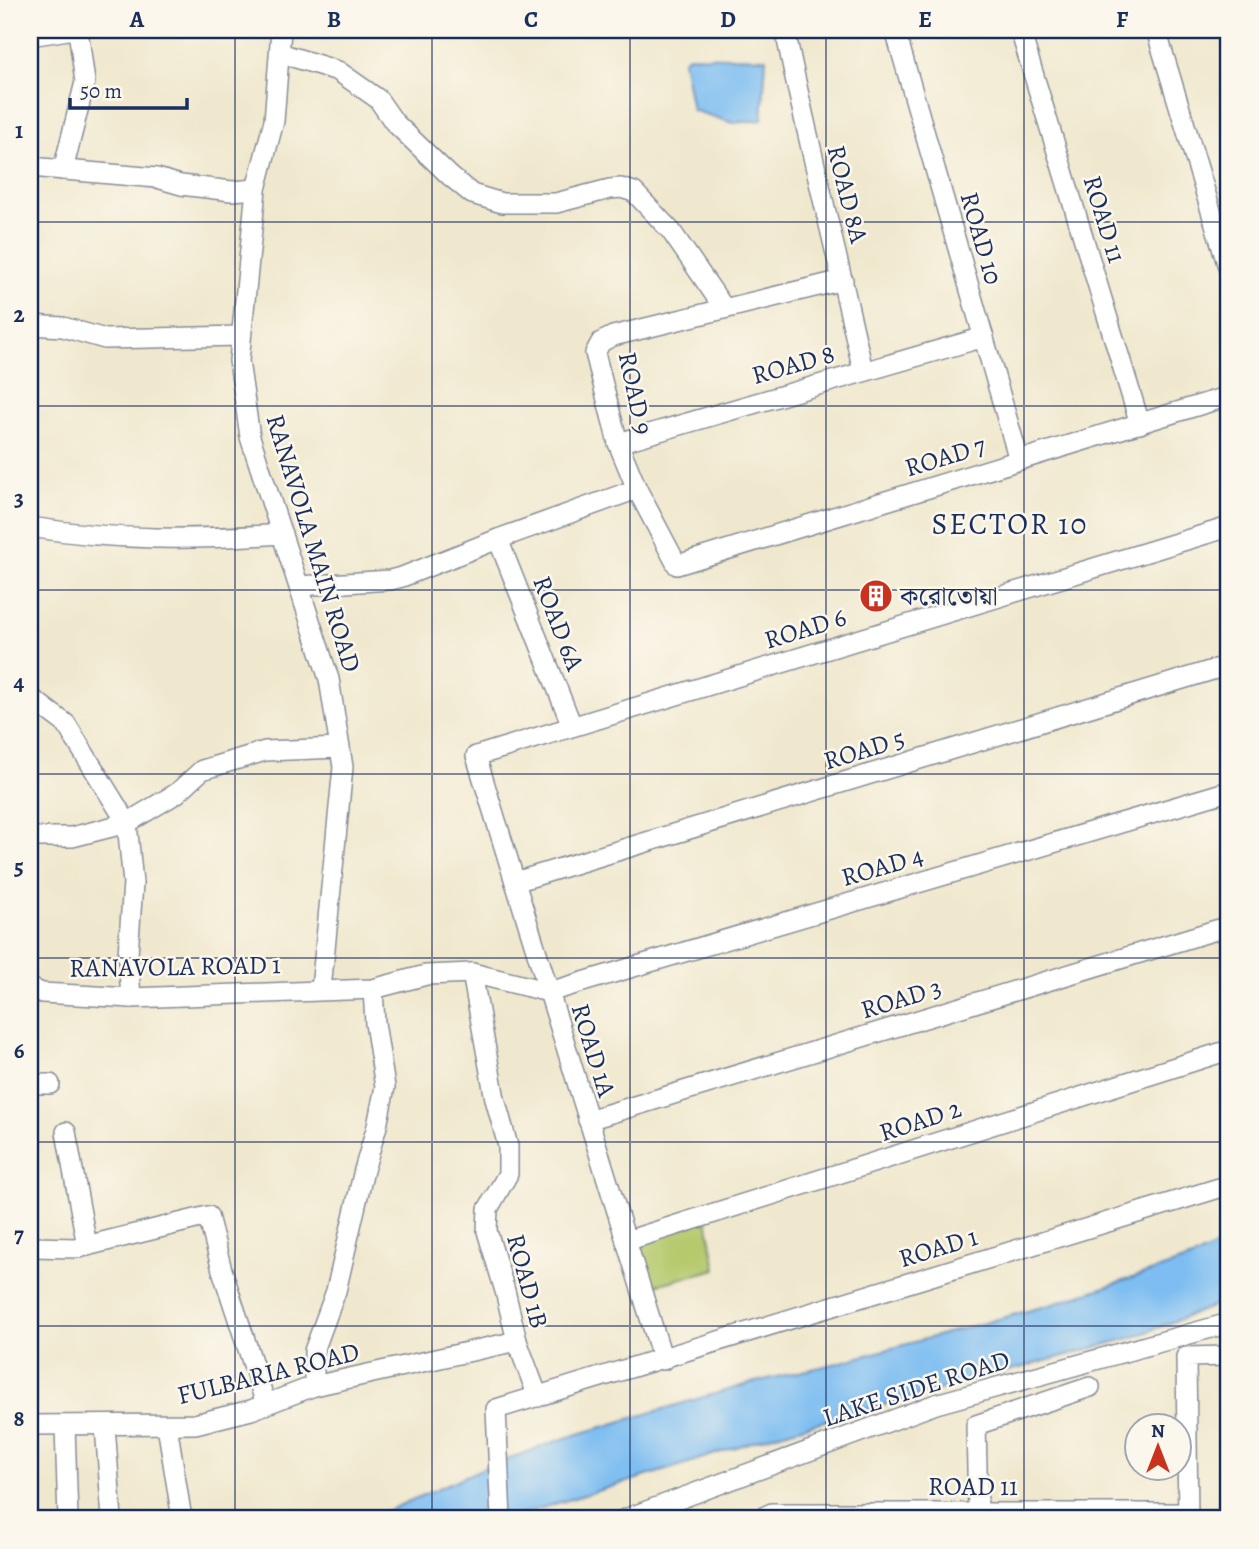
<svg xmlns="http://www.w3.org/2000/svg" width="1259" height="1549" font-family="Alegreya,'Noto Serif Bengali',serif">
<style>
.green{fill:#b5c96d;stroke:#687c66;stroke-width:2}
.water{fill:#7dbdf1;stroke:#4c76a8;stroke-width:2}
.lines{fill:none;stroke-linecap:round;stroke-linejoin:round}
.street-casing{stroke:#868c96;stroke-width:22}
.street{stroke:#fff;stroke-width:19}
.grid{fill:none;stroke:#1b2f5e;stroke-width:2;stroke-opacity:0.55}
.labels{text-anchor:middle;stroke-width:5;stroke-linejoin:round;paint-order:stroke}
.street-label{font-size:26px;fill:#1b2f5e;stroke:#fbf7ec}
.poi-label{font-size:26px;fill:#1b2f5e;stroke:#fbf7ec;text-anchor:start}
.quarter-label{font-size:30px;letter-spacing:2px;fill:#1b2f5e;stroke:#fbf7ec}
.neatline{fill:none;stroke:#1b2f5e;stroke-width:2.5}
.grid-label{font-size:23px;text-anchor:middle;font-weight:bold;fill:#1b2f5e}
</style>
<rect width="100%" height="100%" fill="#fbf7ec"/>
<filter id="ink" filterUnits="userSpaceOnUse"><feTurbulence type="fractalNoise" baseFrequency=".0143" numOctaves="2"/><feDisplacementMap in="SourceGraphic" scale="14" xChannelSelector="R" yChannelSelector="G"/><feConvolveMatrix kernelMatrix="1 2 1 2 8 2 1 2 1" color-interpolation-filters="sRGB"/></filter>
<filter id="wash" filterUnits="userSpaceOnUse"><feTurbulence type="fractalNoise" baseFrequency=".00686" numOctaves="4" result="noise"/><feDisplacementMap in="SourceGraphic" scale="28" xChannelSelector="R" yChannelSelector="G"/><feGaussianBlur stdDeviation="1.57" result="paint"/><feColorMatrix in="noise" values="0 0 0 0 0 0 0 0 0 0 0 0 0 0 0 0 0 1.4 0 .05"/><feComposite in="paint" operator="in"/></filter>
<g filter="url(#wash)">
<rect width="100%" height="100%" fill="#f0e8ce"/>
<polygon class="green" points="707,1219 716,1269 649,1287 641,1242"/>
<g class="water">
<polygon points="689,56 766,58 762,120 733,123 692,110 683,60"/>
<polygon points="1229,1240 1229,1300 1134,1337 776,1434 673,1468 505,1519 369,1519 486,1467 565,1438 755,1382 838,1363 1053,1304 1193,1258"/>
</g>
</g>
<g filter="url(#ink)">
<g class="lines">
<defs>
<g id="street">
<polyline points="281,30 274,121 256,189 239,361 250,437 329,679 343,767 321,989"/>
<path d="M 785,30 C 808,144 838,257 863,371"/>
<polyline points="895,30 1019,460"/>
<polyline points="1020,30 1140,424"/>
<polyline points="1156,30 1229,270"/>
<polyline points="30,36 68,30"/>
<polyline points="280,53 338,71 378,99 394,122 450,176 472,194 502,203 556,203 610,189 621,188 634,192 671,231 724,308"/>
<polyline points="30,167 157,178 181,185 232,191 256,189"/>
<polyline points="63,170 85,82 78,30"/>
<polyline points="843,280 613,336 601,342 595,353 618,443 637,489 677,565 1229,396"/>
<polyline points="30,325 63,327 105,339 241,336"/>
<polyline points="618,443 984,337"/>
<path d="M 30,527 C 118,541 193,540 282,534"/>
<polyline points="498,539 572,726"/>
<polyline points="300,586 390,580 402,577 498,539 637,489"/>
<polyline points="30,697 66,724 127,823 133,883 128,955 131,998"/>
<polyline points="30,837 72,837 127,823 177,793 202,770 265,751 340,748"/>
<polyline points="515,882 1229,665"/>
<polyline points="472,973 495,1099 508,1146 508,1174 488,1209 487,1231 505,1291 517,1341 538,1397"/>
<polyline points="30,988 42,993 131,998 373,989 426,975 472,973 549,992 1229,791"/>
<polyline points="30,1084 50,1084"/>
<polyline points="588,1120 1229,926"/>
<polyline points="66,1132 87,1246"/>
<polyline points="626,1241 1229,1050"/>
<polyline points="30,1247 78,1248 208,1216 222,1270 266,1404"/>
<polyline points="663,1360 476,756 1229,527"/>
<polyline points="314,1386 314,1351 336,1291 364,1170 377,1126 385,1087 375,1023 373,989"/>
<polyline points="30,1425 195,1424 251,1410 314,1386 517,1341"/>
<polyline points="167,1425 182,1519"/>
<polyline points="65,1426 68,1519"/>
<polyline points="105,1426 112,1519"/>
<polyline points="978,1513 976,1425 1090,1387"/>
<polyline points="501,1519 496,1409 1229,1185"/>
<polyline points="625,1519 936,1404 1229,1323"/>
<polyline points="759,1519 772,1513 1188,1513"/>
<polyline points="1188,1519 1186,1357 1229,1356"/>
</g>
</defs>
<use href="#street" class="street-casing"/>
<use href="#street" class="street"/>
</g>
</g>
<path class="grid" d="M 235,30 L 235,1519M 432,30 L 432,1519M 630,30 L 630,1519M 826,30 L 826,1519M 1024,30 L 1024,1519M 30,222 L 1229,222M 30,406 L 1229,406M 30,590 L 1229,590M 30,774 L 1229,774M 30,958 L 1229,958M 30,1142 L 1229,1142M 30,1326 L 1229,1326"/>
<defs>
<symbol id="building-disc" viewBox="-11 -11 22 22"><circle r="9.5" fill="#c8321e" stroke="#fbf7ec"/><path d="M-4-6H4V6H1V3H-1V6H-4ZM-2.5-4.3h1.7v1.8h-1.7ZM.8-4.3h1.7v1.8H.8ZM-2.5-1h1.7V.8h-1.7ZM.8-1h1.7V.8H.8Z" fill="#fff"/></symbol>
</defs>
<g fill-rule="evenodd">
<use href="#building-disc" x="857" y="577" width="38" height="38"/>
</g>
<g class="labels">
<g class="street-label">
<text transform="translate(848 194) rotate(76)" y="9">ROAD 8A</text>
<text transform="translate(1105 219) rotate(73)" y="9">ROAD 11</text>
<text transform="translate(982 238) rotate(74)" y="9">ROAD 10</text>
<text transform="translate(793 364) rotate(-16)" y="9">ROAD 8</text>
<text transform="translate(636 393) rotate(78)" y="9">ROAD 9</text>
<text transform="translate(945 456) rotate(-17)" y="9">ROAD 7</text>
<text transform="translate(314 543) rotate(73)" y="9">RANAVOLA MAIN ROAD</text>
<text transform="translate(559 623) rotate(69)" y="9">ROAD 6A</text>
<text transform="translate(805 628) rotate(-17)" y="9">ROAD 6</text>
<text transform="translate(864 749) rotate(-17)" y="9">ROAD 5</text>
<text transform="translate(882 866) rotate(-16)" y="9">ROAD 4</text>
<text transform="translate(175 966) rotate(-1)" y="9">RANAVOLA ROAD 1</text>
<text transform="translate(901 998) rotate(-17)" y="9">ROAD 3</text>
<text transform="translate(594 1050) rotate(73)" y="9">ROAD 1A</text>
<text transform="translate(920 1120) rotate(-18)" y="9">ROAD 2</text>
<text transform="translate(938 1247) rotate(-17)" y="9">ROAD 1</text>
<text transform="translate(528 1281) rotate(75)" y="9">ROAD 1B</text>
<text transform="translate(268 1373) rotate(-14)" y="9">FULBARIA ROAD</text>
<text transform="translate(916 1388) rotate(-18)" y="9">LAKE SIDE ROAD</text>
<text x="973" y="1495">ROAD 11</text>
</g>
<g class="poi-label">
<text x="900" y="605">করোতোয়া</text>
</g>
<g class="quarter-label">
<text x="1010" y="534">SECTOR 10</text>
</g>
</g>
<rect width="1259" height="1549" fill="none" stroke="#fbf7ec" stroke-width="77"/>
<g transform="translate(1158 1447)"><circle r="33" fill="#fbf7ec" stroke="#a1a7b3" stroke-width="2"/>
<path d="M0-5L12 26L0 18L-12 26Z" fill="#c8321e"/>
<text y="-10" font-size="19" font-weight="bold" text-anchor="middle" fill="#1b2f5e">N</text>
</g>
<path d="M70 98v10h117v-10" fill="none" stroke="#1b2f5e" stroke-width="3.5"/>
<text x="80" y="98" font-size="21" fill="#1b2f5e" stroke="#fbf7ec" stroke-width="5" paint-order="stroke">50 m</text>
<rect x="38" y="38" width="1182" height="1472" class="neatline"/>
<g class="grid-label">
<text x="137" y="27">A</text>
<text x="334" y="27">B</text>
<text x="531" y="27">C</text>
<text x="728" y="27">D</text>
<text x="925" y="27">E</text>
<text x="1122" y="27">F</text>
<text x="19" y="138">1</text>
<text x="19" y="322">2</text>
<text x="19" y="506">3</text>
<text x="19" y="690">4</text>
<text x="19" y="874">5</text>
<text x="19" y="1058">6</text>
<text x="19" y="1242">7</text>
<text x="19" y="1426">8</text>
</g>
</svg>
